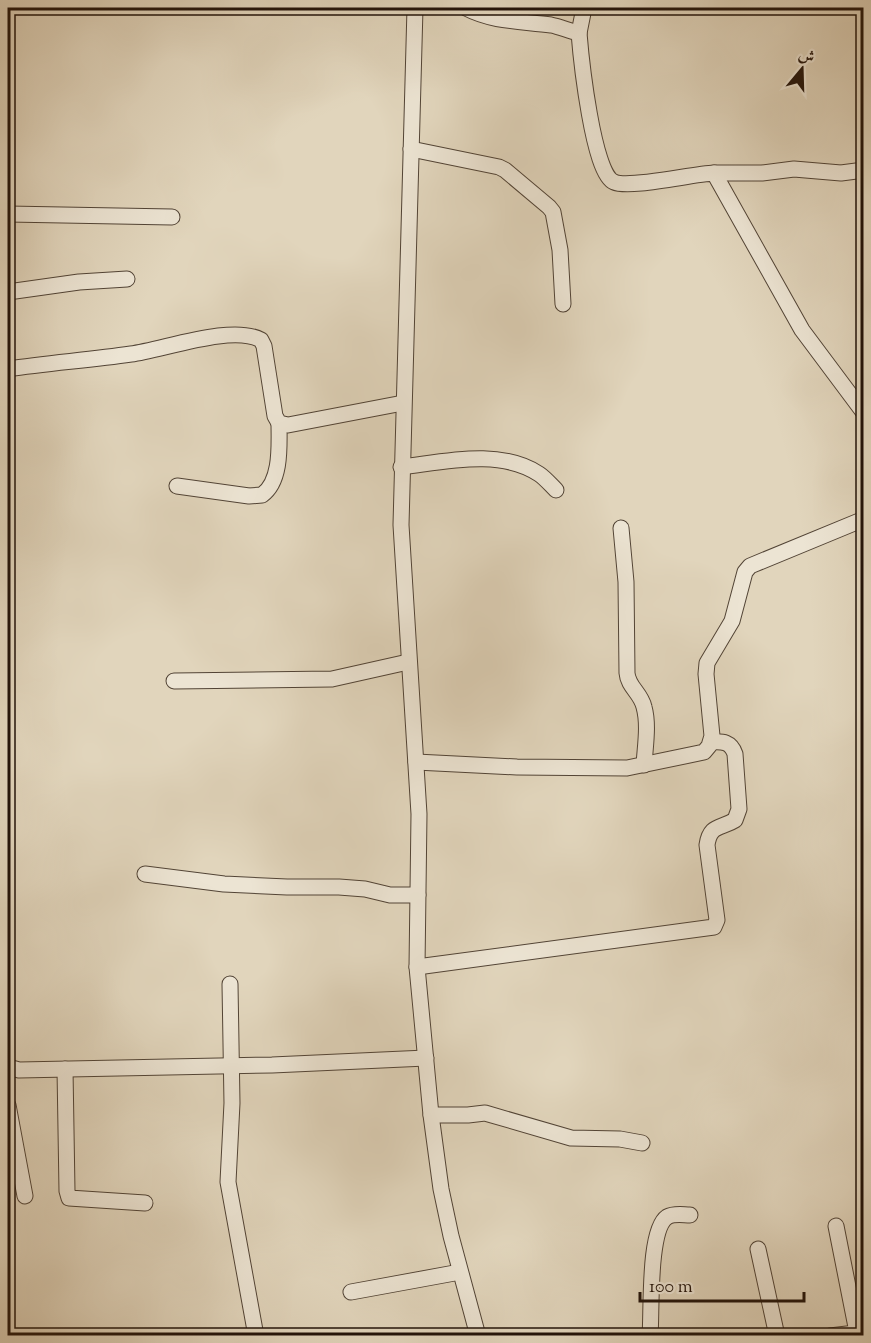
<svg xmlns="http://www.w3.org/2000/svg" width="871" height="1343" font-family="'Sorts Mill Goudy',Amiri,serif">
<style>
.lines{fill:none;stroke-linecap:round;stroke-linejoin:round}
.minor-casing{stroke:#524436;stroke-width:17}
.minor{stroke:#ece4d3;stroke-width:15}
</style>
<rect width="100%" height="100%" fill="#e1d5bc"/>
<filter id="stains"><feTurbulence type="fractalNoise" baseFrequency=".00333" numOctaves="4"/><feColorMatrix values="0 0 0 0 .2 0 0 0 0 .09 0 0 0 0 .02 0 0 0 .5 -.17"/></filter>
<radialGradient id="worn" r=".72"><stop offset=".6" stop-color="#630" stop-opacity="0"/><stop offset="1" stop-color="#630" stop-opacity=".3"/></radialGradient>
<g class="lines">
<defs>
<g id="minor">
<polyline points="415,8 401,525 419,814 417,967 431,1115 441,1189 451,1236 478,1336"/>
<path d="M 466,8 C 493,22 521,21 551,25 C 561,27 569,31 579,33 C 581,58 593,174 614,182 C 629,189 692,174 714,173 L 802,330 L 864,413"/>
<polyline points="579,33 584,8"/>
<polyline points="411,149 499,167 505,170 549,207 553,212 560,250 563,304"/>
<polyline points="714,173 762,173 794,169 841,173 864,170"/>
<polyline points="8,214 172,217"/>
<polyline points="8,292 79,282 127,279"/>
<path d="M 8,369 C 48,363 90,360 131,354 C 163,350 232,324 261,340 L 264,346 L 275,416 L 279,423 L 288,425 L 403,403"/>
<path d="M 401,467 C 444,462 500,448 539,474 C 545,478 550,484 556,490"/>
<path d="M 177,486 L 249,496 L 262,495 C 282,481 279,444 279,423"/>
<path d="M 621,528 L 626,582 L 627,673 C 628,687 641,693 644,707 C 649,725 645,747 644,765"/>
<polyline points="174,681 332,679 408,662"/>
<polyline points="416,762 517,767 627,768 704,752 709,746 712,736 706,674 707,663 732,621 745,572 750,566 864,519"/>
<polyline points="145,874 224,884 287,887 339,887 365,889 390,895 418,895"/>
<path d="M 417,967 L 714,927 L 717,920 L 707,845 C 710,824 721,829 735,820 L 739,809 L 735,754 C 731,742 723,741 711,742"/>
<polyline points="230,984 232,1103 228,1182 256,1336"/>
<polyline points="8,1067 19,1070 272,1065 426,1058"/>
<polyline points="65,1069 67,1191 69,1198 145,1203"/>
<polyline points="8,1105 25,1196"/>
<polyline points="431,1115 468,1115 485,1113 571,1138 620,1139 642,1143"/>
<polyline points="836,1226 857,1332"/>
<polyline points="758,1249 777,1336"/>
<polyline points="351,1292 460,1272"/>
<path d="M 650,1336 C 652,1311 648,1230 667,1217 C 674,1213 683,1215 690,1215"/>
<polyline points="830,1336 864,1332"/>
</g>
</defs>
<use href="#minor" class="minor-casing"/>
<use href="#minor" class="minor"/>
</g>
<rect width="871" height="1343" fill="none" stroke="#e1d5bc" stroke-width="30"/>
<rect x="9" y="9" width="853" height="1325" fill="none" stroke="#22130a" stroke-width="3"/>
<rect x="15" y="15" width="841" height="1313" fill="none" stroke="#22130a" stroke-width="1.5"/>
<g transform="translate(802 69) rotate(19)" stroke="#ece4d3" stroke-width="4.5" paint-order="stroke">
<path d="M0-4.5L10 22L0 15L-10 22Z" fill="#22130a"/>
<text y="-9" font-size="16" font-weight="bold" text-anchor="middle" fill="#22130a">ش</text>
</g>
<path d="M640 1292v9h164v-9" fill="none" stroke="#22130a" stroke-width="3"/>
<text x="649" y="1292" font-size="18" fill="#22130a" stroke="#ece4d3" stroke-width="4.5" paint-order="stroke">100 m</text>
<rect width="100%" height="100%" filter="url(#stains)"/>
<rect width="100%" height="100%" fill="url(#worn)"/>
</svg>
